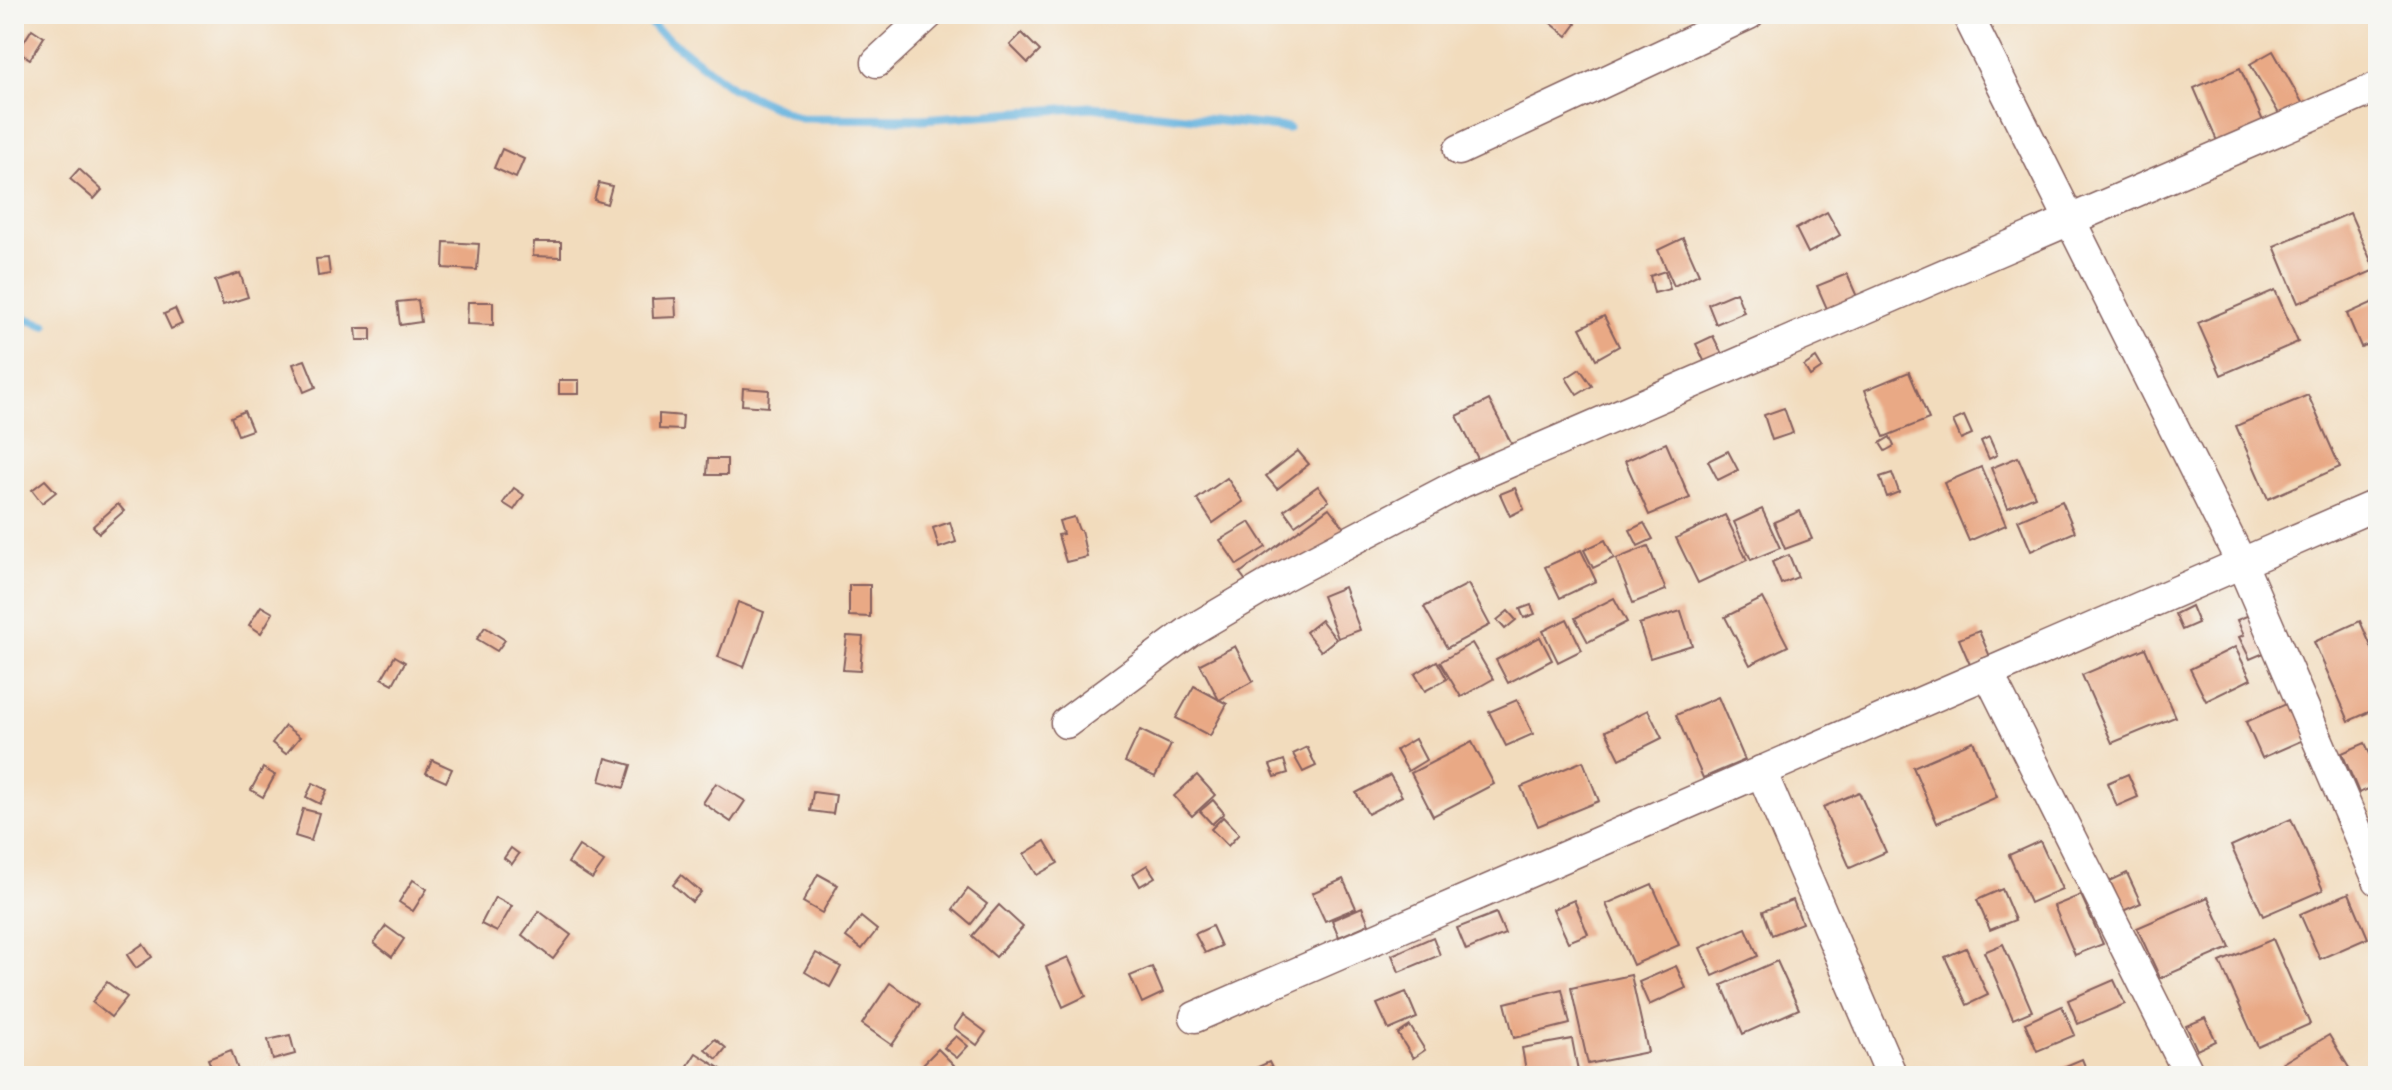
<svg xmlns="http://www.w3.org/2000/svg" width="2392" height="1090" font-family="Kalam,sans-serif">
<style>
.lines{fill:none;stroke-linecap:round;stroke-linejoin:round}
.stream{stroke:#65b2de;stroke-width:9}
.building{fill:#e9a985}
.street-casing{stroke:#85615e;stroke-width:33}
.street{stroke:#fff;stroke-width:30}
</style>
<rect width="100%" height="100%" fill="#f6f6f2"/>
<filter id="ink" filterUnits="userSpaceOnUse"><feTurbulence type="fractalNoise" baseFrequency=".0125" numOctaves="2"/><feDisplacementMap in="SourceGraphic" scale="16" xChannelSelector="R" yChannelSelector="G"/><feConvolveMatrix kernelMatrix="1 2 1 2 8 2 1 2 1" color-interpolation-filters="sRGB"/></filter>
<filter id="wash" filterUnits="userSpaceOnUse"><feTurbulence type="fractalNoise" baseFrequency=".006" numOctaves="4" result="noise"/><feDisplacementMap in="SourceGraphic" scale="32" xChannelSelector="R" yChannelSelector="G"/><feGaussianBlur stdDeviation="1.8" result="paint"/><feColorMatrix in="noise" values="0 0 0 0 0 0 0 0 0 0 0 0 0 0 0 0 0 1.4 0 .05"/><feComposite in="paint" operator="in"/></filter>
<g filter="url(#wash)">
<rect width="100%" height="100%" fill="#f2dcbd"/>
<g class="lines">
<g class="stream">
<polyline points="642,14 658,31 732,88 800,118 922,119 1091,107 1288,128"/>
<polyline points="14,315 45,325"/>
</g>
</g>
<g id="blocks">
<g class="building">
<polygon points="1544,14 1564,14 1576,24 1567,36 1542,16"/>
<polygon points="32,29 44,37 30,59 18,51"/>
<polygon points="1022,33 1040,51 1028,63 1010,45"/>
<polygon points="2273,51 2304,106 2282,119 2250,64"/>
<polygon points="2240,68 2266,128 2220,148 2194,88"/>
<polygon points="502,149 524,159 516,178 494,168"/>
<polygon points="79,169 102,190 94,199 70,179"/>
<polygon points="599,183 612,186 607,204 594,200"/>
<polygon points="1827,212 1840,235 1808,253 1796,229"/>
<polygon points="2350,213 2375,270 2298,303 2274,246"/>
<polygon points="1683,238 1699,274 1674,286 1658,250"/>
<polygon points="444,242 479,244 477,270 443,268"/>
<polygon points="534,242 561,242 561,257 533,256"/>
<polygon points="328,258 330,274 318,276 316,259"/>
<polygon points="1665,271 1670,289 1654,293 1650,276"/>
<polygon points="240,273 248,297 223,305 215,281"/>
<polygon points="1847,274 1858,299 1828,311 1817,286"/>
<polygon points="2275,290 2298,342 2221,375 2198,323"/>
<polygon points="1736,292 1744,312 1716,324 1708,304"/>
<polygon points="675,298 676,317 653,318 652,299"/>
<polygon points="418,300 421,322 400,325 397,302"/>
<polygon points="2378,300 2378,340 2361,347 2347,314"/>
<polygon points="468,302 493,302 493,325 467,324"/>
<polygon points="175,309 182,324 171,329 164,314"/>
<polygon points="1604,316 1619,346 1596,359 1580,328"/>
<polygon points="356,328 371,328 371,340 357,340"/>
<polygon points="1713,336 1725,360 1708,369 1696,344"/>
<polygon points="1816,358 1822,368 1810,376 1804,366"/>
<polygon points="305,360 316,387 304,392 293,364"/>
<polygon points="1580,369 1592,386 1577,395 1566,378"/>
<polygon points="1909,372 1929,419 1884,437 1865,390"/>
<rect x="559" y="380" width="20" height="14"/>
<polygon points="743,388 769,390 768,407 742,405"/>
<polygon points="2308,395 2340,467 2268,499 2236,426"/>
<polygon points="1489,400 1512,445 1479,461 1457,416"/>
<polygon points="1784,408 1793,433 1772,440 1764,415"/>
<polygon points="244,411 252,430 238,435 231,417"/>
<polygon points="659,414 683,416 682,430 659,429"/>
<polygon points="1964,416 1972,434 1961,439 1953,421"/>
<polygon points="1890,437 1894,446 1885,451 1880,443"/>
<polygon points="1989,437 1997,455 1989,459 1981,441"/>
<polygon points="1666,443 1690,498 1649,515 1625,461"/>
<polygon points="1298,451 1309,464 1277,489 1266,476"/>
<polygon points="1728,451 1738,470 1718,480 1708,461"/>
<polygon points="2018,457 2035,496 2008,508 1991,468"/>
<polygon points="708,459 727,459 727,475 707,475"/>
<polygon points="1981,467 2006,525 1969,541 1944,483"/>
<polygon points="1892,473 1899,492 1887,497 1880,477"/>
<polygon points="1227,478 1243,502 1213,523 1197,499"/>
<polygon points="45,480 56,492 42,503 32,490"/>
<polygon points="1318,486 1329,501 1295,525 1284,510"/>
<polygon points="514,488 524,495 514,510 503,503"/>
<polygon points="1515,488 1524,509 1510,516 1500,494"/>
<polygon points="2062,501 2075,532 2031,551 2018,520"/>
<polygon points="118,504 124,511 99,533 93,526"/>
<polygon points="1329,508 1347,531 1257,596 1240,573"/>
<polygon points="1762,509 1780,548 1751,560 1734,522"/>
<polygon points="1800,511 1812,539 1785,549 1774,522"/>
<polygon points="1725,515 1747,560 1698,583 1676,538"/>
<polygon points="1074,517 1079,530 1081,530 1087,557 1066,562 1058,535 1063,534 1059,521"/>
<polygon points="950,522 956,542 939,548 933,528"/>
<polygon points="1250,522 1266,547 1237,565 1220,540"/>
<polygon points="1644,523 1653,539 1638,546 1630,530"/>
<polygon points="1605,540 1614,558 1593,568 1584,550"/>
<polygon points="1648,546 1666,590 1633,603 1616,559"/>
<polygon points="1581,550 1596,581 1560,598 1545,567"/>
<polygon points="1789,555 1798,577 1781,584 1772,562"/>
<polygon points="1468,584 1490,625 1447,648 1424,607"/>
<polygon points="849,585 870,585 870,617 849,616"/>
<polygon points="1344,587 1360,630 1338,638 1322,596"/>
<polygon points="1614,598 1627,622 1588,642 1575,618"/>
<polygon points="1763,598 1788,646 1750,665 1725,617"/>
<polygon points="738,602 764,612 744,667 718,657"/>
<polygon points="1531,605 1535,614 1524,618 1520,609"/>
<polygon points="261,606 273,613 261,633 249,625"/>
<polygon points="2191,606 2198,623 2182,630 2175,614"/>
<polygon points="1508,611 1516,620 1505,629 1497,620"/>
<polygon points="1681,611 1692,645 1650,658 1639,624"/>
<polygon points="2254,613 2271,650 2250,659 2239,637 2244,635 2237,620"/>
<polygon points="1567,619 1582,650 1558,662 1543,631"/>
<polygon points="1321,620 1336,639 1321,651 1306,632"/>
<polygon points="2360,621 2378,662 2378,708 2349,721 2314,642"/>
<polygon points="485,627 505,640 497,651 477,639"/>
<polygon points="1979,631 1991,659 1971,667 1959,639"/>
<polygon points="847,636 863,637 860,671 843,670"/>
<polygon points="1540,637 1552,660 1508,683 1496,660"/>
<polygon points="1472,643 1493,679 1461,697 1440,662"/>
<polygon points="1235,646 1253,681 1219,700 1200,664"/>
<polygon points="2235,647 2251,679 2206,701 2190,669"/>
<polygon points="2145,648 2175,717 2112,743 2082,675"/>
<polygon points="395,656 405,662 393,684 382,678"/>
<polygon points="1437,661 1447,679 1425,691 1415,674"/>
<polygon points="1194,686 1227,704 1210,736 1176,718"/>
<polygon points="1718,697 1745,760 1703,778 1676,715"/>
<polygon points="2302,697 2319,733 2262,758 2246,722"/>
<polygon points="1517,700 1533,734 1506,746 1489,712"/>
<polygon points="1648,710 1662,738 1620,759 1606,731"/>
<polygon points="285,726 300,737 286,754 272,743"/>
<polygon points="1140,730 1171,745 1155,777 1125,762"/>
<polygon points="1415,739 1426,760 1408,771 1396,750"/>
<polygon points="1973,741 1997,797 1937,823 1913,767"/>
<polygon points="1472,742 1494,784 1433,816 1411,773"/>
<polygon points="2365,743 2378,771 2378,785 2359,793 2342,753"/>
<polygon points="1307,747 1316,766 1303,772 1293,754"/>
<polygon points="606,758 631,765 624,788 600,781"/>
<polygon points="432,760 452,769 446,782 426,773"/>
<polygon points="1284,760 1288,773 1275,777 1270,765"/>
<polygon points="1583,761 1599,801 1538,826 1521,787"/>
<polygon points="263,768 275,775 263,797 251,790"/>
<polygon points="2128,774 2138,797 2117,806 2107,783"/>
<polygon points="1197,775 1215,795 1192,816 1174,796"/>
<polygon points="1390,775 1402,796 1368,814 1356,793"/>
<polygon points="313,783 327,790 320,804 306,797"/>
<polygon points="716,783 745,801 731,822 703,803"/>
<polygon points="813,792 836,795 833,814 810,811"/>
<polygon points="1859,792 1886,852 1850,868 1823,807"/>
<polygon points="1213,800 1224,813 1212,824 1200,811"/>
<polygon points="303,809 319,813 311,841 295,836"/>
<polygon points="1223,817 1239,834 1228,846 1211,829"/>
<polygon points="2291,819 2323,890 2263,916 2231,846"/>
<polygon points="1045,841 1058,863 1037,875 1024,854"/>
<polygon points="2040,841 2062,889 2030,903 2009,855"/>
<polygon points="579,846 604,862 592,879 568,863"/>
<polygon points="511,848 519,854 512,864 504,858"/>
<polygon points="1147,865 1155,877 1140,886 1133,874"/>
<polygon points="2127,873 2141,903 2123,911 2110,881"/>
<polygon points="818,874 838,885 822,913 803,902"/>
<polygon points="681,875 701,892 692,902 673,885"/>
<polygon points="1343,879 1356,908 1325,921 1312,893"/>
<polygon points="413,880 427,889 413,911 399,902"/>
<polygon points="1652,884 1679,945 1633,965 1606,904"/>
<polygon points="968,889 987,904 971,924 953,909"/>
<polygon points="2002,889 2015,920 1990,930 1977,900"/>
<polygon points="2349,893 2368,938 2320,959 2300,914"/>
<polygon points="2081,895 2103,944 2075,955 2054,906"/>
<polygon points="495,897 512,906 497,932 481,924"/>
<polygon points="2208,897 2230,948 2160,978 2137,928"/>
<polygon points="1574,900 1588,934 1568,942 1553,909"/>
<polygon points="1793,900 1802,923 1772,935 1763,911"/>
<polygon points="999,905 1023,927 996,957 972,936"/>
<polygon points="1362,907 1369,924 1339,937 1332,920"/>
<polygon points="539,911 571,935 553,959 522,935"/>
<polygon points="1496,913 1505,934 1466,950 1457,928"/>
<polygon points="861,917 877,930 862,949 846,937"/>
<polygon points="386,926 404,939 392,957 374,943"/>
<polygon points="1212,926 1221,946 1205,953 1195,934"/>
<polygon points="1746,928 1758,956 1713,976 1700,948"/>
<polygon points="1433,937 1440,955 1399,972 1392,955"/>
<polygon points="2273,939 2310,1024 2258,1047 2220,962"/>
<polygon points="143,944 152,957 136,968 127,955"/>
<polygon points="2003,944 2032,1011 2013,1019 1984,952"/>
<polygon points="1966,948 1988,995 1967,1005 1945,957"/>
<polygon points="816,953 841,967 830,987 805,972"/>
<polygon points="1068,957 1086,996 1063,1007 1046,967"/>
<polygon points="1777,961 1799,1009 1743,1034 1722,985"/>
<polygon points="1676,966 1686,988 1649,1005 1639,982"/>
<polygon points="1152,967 1163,993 1142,1003 1130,976"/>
<polygon points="1631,975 1648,1052 1588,1064 1571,988"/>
<polygon points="2114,980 2125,1004 2078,1024 2068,1000"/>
<polygon points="107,982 127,997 111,1017 92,1002"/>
<polygon points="890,983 920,1004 892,1045 862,1024"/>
<polygon points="1562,989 1570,1024 1514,1038 1505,1003"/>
<polygon points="1406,992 1417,1018 1389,1030 1377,1004"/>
<polygon points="2062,1006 2075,1035 2037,1051 2025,1023"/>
<polygon points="963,1015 986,1032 977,1045 954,1028"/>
<polygon points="2205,1018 2216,1041 2197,1050 2186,1026"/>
<polygon points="1410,1026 1425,1050 1413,1058 1398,1034"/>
<polygon points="290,1035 295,1054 273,1060 268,1040"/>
<polygon points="2329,1035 2354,1076 2288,1076 2281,1064"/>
<polygon points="956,1036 968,1046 957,1058 944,1048"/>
<polygon points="715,1039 726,1048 717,1059 705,1049"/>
<polygon points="1572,1039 1579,1076 1527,1076 1522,1048"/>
<polygon points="938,1049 954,1065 943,1076 929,1076 920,1067"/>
<polygon points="231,1050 239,1073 231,1076 215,1076 208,1059"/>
<polygon points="696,1053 721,1069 716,1076 690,1076 684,1072"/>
<polygon points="2082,1059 2089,1076 2042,1076"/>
<polygon points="1269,1062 1276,1076 1249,1076 1247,1072"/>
<polygon points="1633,1068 1634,1076 1596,1076 1596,1074"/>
</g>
</g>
</g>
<g filter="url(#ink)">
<use href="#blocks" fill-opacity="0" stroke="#85615e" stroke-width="2"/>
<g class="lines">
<defs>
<g id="street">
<polyline points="1967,14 2241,562 2378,880"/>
<polyline points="877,62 929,14"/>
<polyline points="1459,150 1749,14"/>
<polyline points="1988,673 2190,1076"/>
<polyline points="1066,723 1190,631 1280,578 1463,482 2378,87"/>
<polyline points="1761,771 1892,1076"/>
<polyline points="1195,1017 2378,504"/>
</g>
</defs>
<use href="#street" class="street-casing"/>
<use href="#street" class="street"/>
</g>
</g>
<rect width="2392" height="1090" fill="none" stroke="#f6f6f2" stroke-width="48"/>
</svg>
